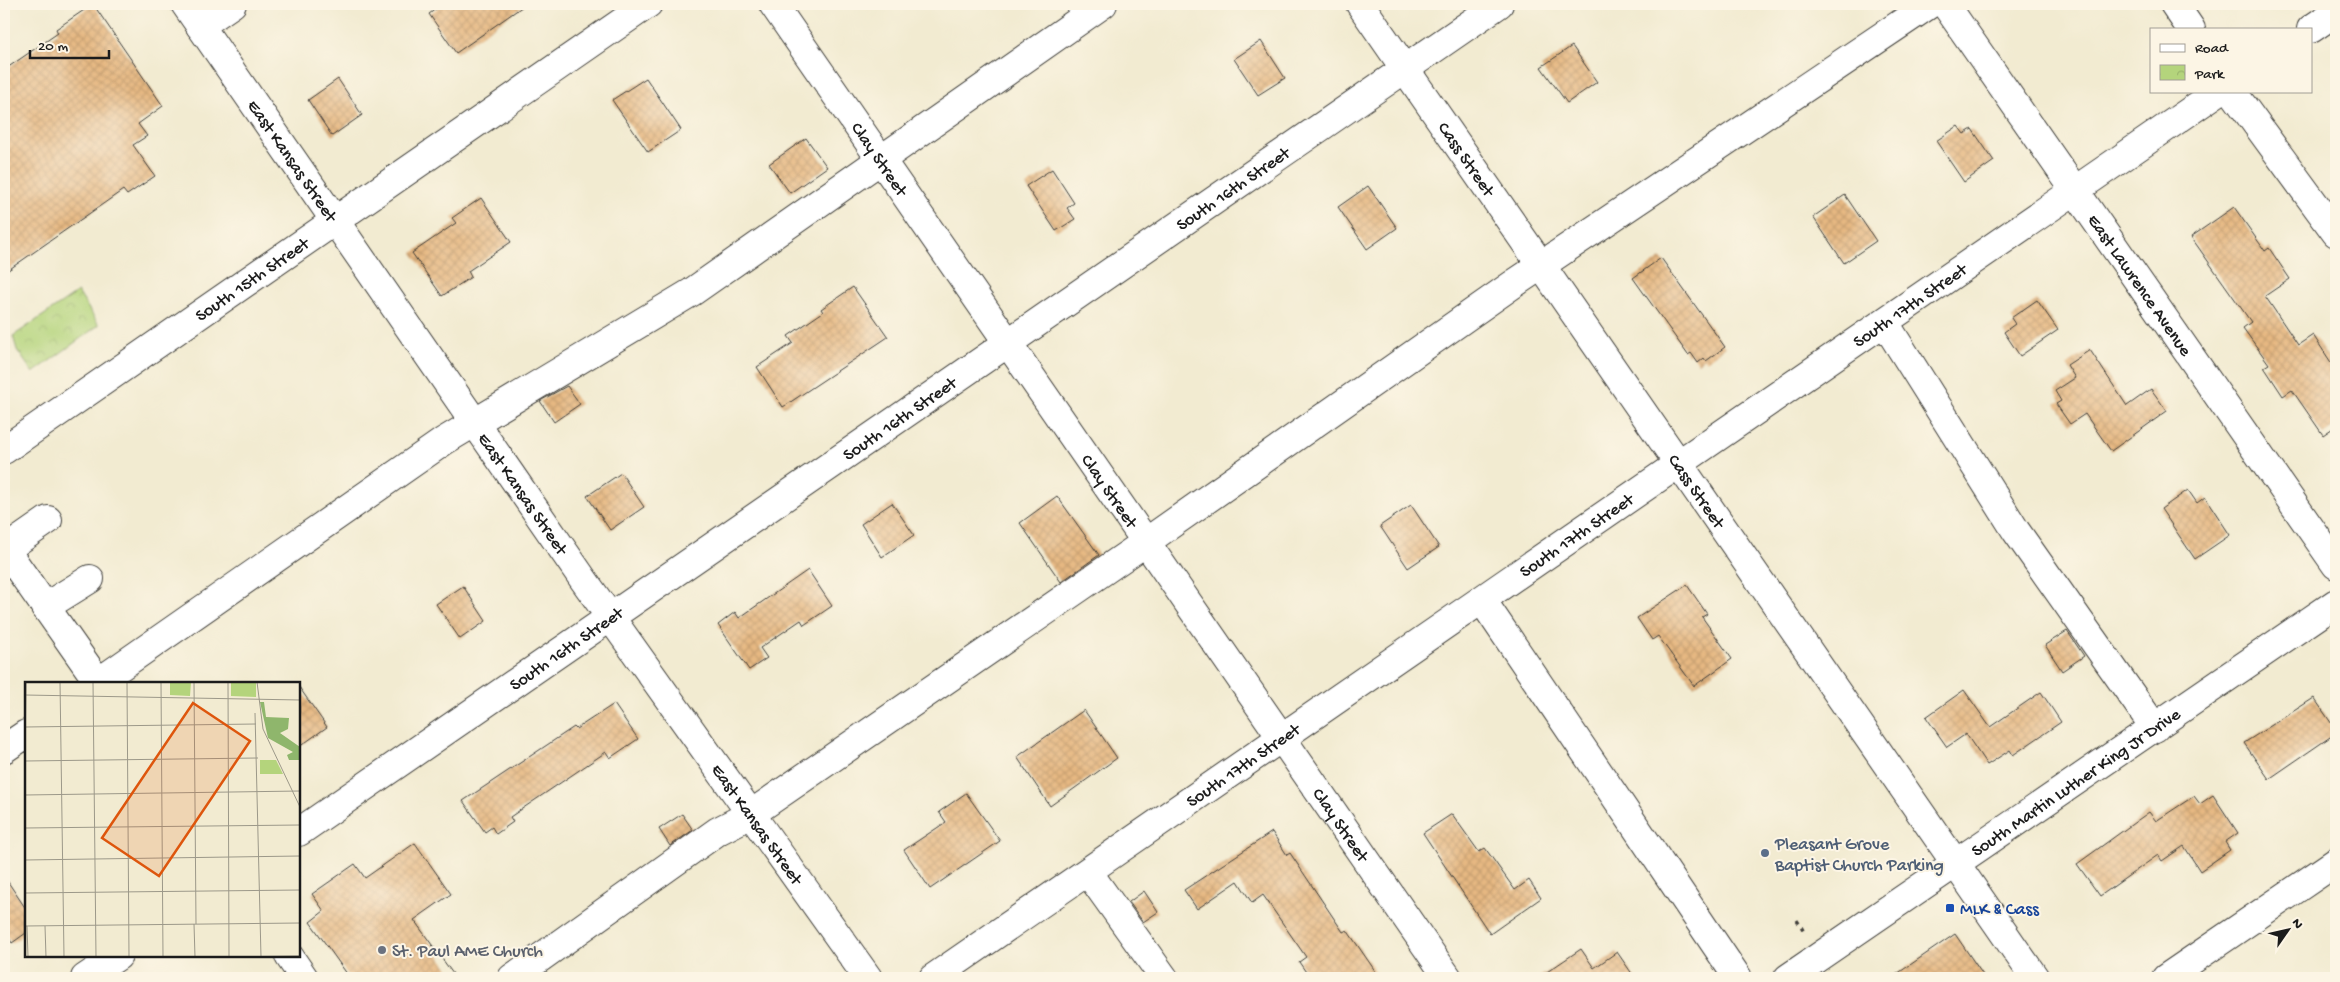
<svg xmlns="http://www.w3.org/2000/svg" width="2340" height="982" font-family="'Gochi Hand',sans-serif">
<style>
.park{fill:url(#park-crowns);stroke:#68784c}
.building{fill:url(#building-cross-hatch)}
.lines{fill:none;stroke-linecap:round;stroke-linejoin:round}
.minor-casing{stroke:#3c3b37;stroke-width:30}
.path{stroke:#3c3b37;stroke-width:3;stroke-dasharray:4 4;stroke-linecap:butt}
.minor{stroke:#fff;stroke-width:28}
.service-dot{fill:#5c6f8a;stroke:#fcf5e5;stroke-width:2}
.transit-dot{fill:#1a4fb4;stroke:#fcf5e5;stroke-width:2}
.worship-dot{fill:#6b7280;stroke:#fcf5e5;stroke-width:2}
.labels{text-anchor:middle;stroke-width:4;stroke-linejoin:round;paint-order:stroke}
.street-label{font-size:18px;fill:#1c1c1c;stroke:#fcf5e5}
.service-label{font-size:18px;fill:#4e5e75;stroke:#fcf5e5;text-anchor:start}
.transit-label{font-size:18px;fill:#164399;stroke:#fcf5e5;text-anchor:start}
.worship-label{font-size:18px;fill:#5b616d;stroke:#fcf5e5;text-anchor:start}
.inset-road{fill:none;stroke:#9c9889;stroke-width:1}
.view{fill:#de560d;fill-opacity:0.15;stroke:#de560d;stroke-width:2.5}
.inset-edge{fill:none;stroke:#1c1c1c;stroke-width:2.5}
</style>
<defs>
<pattern id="park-crowns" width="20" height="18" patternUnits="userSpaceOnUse" patternTransform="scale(1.25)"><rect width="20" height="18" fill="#b4d47c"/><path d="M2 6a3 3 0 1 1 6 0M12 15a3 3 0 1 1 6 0" fill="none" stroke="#9ab56b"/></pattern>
<pattern id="building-cross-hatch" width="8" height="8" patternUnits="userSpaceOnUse" patternTransform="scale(1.25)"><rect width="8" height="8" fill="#e6b882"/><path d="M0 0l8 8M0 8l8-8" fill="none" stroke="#c59e70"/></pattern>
</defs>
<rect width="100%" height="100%" fill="#fcf5e5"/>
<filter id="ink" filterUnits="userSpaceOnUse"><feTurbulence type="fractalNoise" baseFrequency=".02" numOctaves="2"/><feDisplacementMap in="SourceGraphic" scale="10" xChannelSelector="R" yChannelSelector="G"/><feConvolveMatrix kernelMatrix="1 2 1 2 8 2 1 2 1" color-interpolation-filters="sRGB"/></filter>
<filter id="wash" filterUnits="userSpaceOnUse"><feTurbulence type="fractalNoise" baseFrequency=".0096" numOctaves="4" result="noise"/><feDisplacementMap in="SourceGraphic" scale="20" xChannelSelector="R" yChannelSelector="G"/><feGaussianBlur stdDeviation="1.12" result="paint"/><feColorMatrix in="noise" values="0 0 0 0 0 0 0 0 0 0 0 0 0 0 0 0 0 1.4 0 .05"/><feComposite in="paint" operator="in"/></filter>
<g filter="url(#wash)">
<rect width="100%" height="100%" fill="#f2ebd1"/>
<polygon class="park" points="78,292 99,325 33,373 17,350 13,336"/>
<g id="blocks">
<g class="building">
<polygon points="93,4 163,106 138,124 147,136 133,145 155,176 127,195 123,190 4,273 4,70 58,33 56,29"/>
<polygon points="443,4 526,4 456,53 429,14"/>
<polygon points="1261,41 1285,78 1258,95 1234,59"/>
<polygon points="1572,46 1597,82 1567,103 1541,67"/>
<polygon points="646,78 681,130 648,152 612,100"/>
<polygon points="338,79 362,115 332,136 308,100"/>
<polygon points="1958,126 1964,134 1972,129 1994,161 1964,182 1936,141"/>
<polygon points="806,138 827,167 790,193 769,164"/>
<polygon points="1052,169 1074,203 1067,208 1075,219 1056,231 1026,186"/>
<polygon points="1368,186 1397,228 1367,249 1338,207"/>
<polygon points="1845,195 1876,241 1844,263 1813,217"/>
<polygon points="481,198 511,242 468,271 471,277 442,296 412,253 456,223 452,218"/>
<polygon points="2234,207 2265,251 2269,248 2290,279 2265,296 2298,345 2313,335 2336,370 2336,426 2323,435 2292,390 2283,396 2264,367 2269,364 2243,328 2251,322 2191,237"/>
<polygon points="1661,258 1725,347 1706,361 1704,358 1698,363 1691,353 1688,355 1633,278"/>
<polygon points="853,287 888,337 783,407 757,367 793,343 788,336 823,312 821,309"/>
<polygon points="2037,300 2058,330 2020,356 2004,332 2015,324 2011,318"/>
<polygon points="2090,350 2127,406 2151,389 2167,411 2111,451 2085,414 2070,424 2056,404 2061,401 2055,391 2075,378 2067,365"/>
<polygon points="567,386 580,404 554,422 540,401"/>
<polygon points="621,473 644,507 610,530 587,496"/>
<polygon points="2188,490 2197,503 2205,497 2230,535 2195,559 2161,509"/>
<polygon points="1057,496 1099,555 1061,582 1020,523"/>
<polygon points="892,503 914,535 882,557 861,524"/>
<polygon points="1411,505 1439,547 1408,568 1380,526"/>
<polygon points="808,570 832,606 804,625 801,620 760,648 767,658 749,670 718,625 735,612 739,618"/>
<polygon points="1687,585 1707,614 1702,617 1732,659 1694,686 1658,636 1652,640 1637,618"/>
<polygon points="463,586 486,621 460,639 436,604"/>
<polygon points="2067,631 2084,656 2062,671 2045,645"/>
<polygon points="299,687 327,727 299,747"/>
<polygon points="1964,690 1990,727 2041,692 2061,722 2013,755 2010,750 1987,765 1966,734 1947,747 1926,717"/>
<polygon points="2314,698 2336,730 2336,733 2269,779 2244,743"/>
<polygon points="614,704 638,739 610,758 606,752 510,817 513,822 496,834 492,827 485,832 463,801 574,727 576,729"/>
<polygon points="1084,710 1117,758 1050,806 1017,757"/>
<polygon points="966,793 1000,841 930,889 904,850 946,822 939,812"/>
<polygon points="2213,795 2238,833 2225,842 2230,850 2200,871 2184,846 2162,861 2158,855 2100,896 2077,864 2149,812 2156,821 2194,796 2200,804"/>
<polygon points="682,814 693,830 670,846 659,829"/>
<polygon points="1452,814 1479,852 1485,848 1515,890 1529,880 1541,898 1490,934 1423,833"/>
<polygon points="1272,832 1287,855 1290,853 1343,932 1347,930 1380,978 1310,978 1299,962 1306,957 1263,895 1252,903 1238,881 1197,909 1184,890"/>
<polygon points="415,843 451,894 414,920 456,978 350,978 310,922 324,911 312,894 355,864 365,878"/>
<polygon points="4,876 26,909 26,933 12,943 4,931"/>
<polygon points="1144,891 1158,912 1143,922 1129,902"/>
<polygon points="1955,934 1985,978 1891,978"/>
<polygon points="1581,949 1594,968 1617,952 1635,978 1538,978"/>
</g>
</g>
</g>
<g filter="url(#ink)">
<use href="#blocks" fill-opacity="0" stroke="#3c3b37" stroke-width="1"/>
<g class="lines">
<defs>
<g id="minor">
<path id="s1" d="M 185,4 L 583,579 L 868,978"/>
<path id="s2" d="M 773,4 L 1448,978"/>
<path id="s3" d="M 1360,4 L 2035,978"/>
<path id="s4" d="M 1945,4 L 2336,565"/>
<polyline points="2174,4 2191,29"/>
<polyline points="200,26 232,4"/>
<polyline points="2311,29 2336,12"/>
<polyline points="2232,91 2336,233"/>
<polyline points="1885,323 2016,531 2155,728"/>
<path id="s5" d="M 4,450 L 648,4"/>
<polyline points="4,548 99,683"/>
<polyline points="5,550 48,520"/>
<polyline points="1482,600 1738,978"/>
<polyline points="45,607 90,579"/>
<polyline points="97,683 444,441 692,292 1103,4"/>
<polyline points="4,749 26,734"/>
<path id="s6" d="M 299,832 L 1499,4"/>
<polyline points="1088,872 1164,978"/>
<polyline points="289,956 304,978"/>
<polyline points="85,978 118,956"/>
<polyline points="512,978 718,831 751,814 1146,542 1512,285 1930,4"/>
<path id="s7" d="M 933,978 L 2219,91"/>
<path id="s8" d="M 1788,978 L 2336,603"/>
<polyline points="2166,978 2336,862"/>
</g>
</defs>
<use href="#minor" class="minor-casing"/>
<polyline class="path" points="1797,920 1805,933"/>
<use href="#minor" class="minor"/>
</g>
</g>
<circle class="service-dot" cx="1765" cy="853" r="5"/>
<rect class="transit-dot" x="1945" y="903" width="10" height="10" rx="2.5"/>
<circle class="worship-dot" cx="382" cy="950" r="5"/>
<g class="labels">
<g class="street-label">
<text dy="6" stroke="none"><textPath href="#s3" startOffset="188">Cass Street</textPath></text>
<text dy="6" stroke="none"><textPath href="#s2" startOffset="188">Clay Street</textPath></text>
<text dy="6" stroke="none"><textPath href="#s1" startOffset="190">East Kansas Street</textPath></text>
<text dy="6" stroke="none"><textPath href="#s6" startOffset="1134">South 16th Street</textPath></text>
<text dy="6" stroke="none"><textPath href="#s5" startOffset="301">South 15th Street</textPath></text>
<text dy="6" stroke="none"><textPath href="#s4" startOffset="342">East Lawrence Avenue</textPath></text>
<text dy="6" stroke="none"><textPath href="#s7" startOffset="1186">South 17th Street</textPath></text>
<text dy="6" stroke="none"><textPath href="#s6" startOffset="729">South 16th Street</textPath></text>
<text dy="6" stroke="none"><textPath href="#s2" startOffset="592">Clay Street</textPath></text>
<text dy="6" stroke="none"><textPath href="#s3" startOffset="592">Cass Street</textPath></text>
<text dy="6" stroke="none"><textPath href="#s1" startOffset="595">East Kansas Street</textPath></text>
<text dy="6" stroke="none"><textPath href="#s7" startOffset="781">South 17th Street</textPath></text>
<text dy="6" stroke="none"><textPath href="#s6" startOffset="324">South 16th Street</textPath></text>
<text dy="6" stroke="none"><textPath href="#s7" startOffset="376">South 17th Street</textPath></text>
<text dy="6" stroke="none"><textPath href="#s8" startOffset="348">South Martin Luther King Jr Drive</textPath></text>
<text dy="6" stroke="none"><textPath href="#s1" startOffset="1000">East Kansas Street</textPath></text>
<text dy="6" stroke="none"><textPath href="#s2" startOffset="998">Clay Street</textPath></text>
</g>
<g class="service-label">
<text x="1775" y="849">Pleasant Grove<tspan x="1775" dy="21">Baptist Church Parking</tspan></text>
</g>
<g class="transit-label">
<text x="1960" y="914">MLK &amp; Cass</text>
</g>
<g class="worship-label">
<text x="392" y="956">St. Paul AME Church</text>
</g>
</g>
<g transform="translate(25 682)">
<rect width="275" height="275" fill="#f2ebd1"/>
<path d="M 145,0 L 166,0 L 165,14 L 145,13 ZM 206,0 L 231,0 L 231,15 L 206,14 Z" fill="#b4d47c"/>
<path d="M 235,20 L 239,20 L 241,35 L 264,36 L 263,47 L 255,51 L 275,65 L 275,78 L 264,78 L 262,73 L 268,70 L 243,56 Z" fill="#8fb66c"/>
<path d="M 235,78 L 251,78 L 258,92 L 235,92 Z" fill="#b4d47c"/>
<path class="inset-road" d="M 35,0 L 39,275M 68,0 L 71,275M 102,0 L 104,275M 136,0 L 138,275M 169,0 L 171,242M 203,0 L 204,275M 232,0 L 238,47 L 275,125M 0,13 L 275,18M 230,31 L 236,275M 0,45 L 231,42M 0,76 L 1,0M 0,79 L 233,76M 0,113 L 275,109M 0,146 L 275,143M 0,178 L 275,174M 0,211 L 275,208M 169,242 L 170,275M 0,244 L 275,241M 2,244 L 3,275M 20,244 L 21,275M 197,275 L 275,274"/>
<path class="view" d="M 168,21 L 225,59 L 134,194 L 77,156 Z"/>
<rect width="275" height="275" class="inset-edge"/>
</g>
<rect width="2340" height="982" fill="none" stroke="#fcf5e5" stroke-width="20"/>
<rect x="2150" y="28" width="162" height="65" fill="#fcf5e5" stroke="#a29e95"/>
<rect x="2160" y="44" width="25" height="8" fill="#ffffff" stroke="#a29e95"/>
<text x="2195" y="52" font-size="15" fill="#1c1c1c">Road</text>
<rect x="2160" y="65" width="25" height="15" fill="url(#park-crowns)" stroke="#a29e95"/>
<text x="2195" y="78" font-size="15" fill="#1c1c1c">Park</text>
<g transform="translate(2288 930) rotate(56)" stroke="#fcf5e5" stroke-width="4" paint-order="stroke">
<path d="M0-4L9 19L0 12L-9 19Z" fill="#1c1c1c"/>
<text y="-8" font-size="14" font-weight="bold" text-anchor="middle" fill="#1c1c1c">N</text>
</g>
<path d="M30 50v8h79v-8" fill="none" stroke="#1c1c1c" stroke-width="2.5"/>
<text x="38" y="50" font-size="15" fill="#1c1c1c" stroke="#fcf5e5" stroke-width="4" paint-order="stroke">20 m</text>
</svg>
